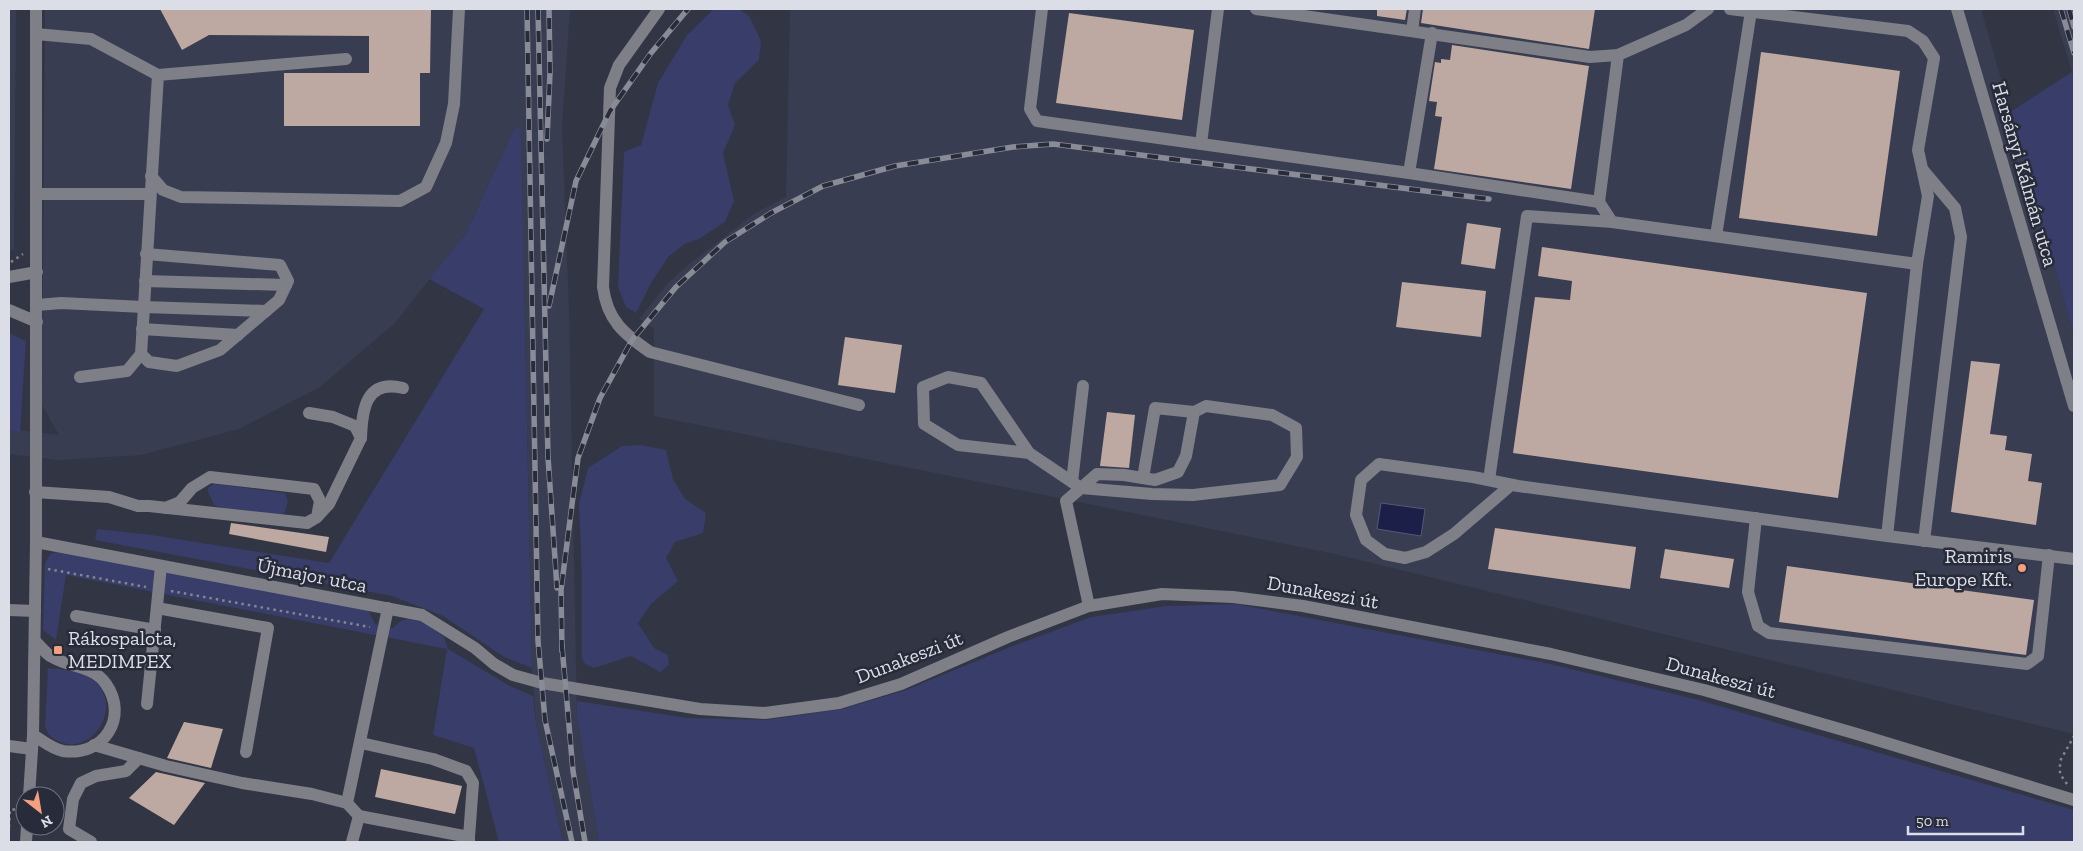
<svg xmlns="http://www.w3.org/2000/svg" width="2083" height="851" font-family="'Zilla Slab',serif">
<style>
.built{fill:#393d51}
.green{fill:#383d69}
.water{fill:#1c1f48;stroke:#565878}
.building{fill:#bda9a1}
.lines{fill:none;stroke-linecap:round;stroke-linejoin:round}
.path{stroke:#838691;stroke-width:2.5;stroke-dasharray:2.5 4;stroke-linecap:butt}
.minor{stroke:#7e7f87;stroke-width:12}
.rail-casing{stroke:#898b97;stroke-width:5.5}
.rail{stroke:#282b39;stroke-width:4;stroke-dasharray:11;stroke-linecap:butt}
.poi-dot{fill:#f2a07f;stroke:#282b39;stroke-width:2}
.labels{text-anchor:middle;stroke-width:5;stroke-linejoin:round;paint-order:stroke}
.street-label{font-size:20px;fill:#dcdee7;stroke:#282b39}
.poi-label{font-size:20px;fill:#dcdee7;stroke:#282b39;text-anchor:end}
</style>
<rect width="100%" height="100%" fill="#323543"/>
<g class="built">
<polygon points="9,9 16,9 14,249 9,252"/>
<polygon points="45,9 570,9 562,127 569,308 577,718 599,842 563,842 536,724 532,668 521,129 514,129 466,233 395,323 320,387 239,429 141,455 58,460 9,454 9,429 59,435 42,405"/>
<polygon points="790,9 1981,9 2074,335 2074,734 1335,554 654,416 654,329 639,319 668,283 688,265 755,213 786,197"/>
<polygon points="2053,9 2074,9 2074,78 2072,72"/>
</g>
<g class="green">
<polygon points="714,9 739,9 749,16 761,41 759,60 735,83 728,105 735,125 723,153 734,201 725,222 699,239 686,243 668,257 651,283 636,313 626,307 618,287 624,152 641,145 658,83 687,35"/>
<polygon points="2072,72 2074,78 2074,335 2010,112"/>
<polygon points="521,128 532,668 504,657 443,616 392,596 95,540 97,529 152,535 329,563 484,309 429,279 466,233 514,129"/>
<polygon points="9,333 26,341 20,432 9,430"/>
<polygon points="641,445 666,450 673,479 685,499 706,513 703,533 675,542 666,558 678,581 651,604 638,623 654,648 668,655 669,665 660,672 631,656 594,668 584,663 582,657 582,580 579,504 588,468 622,446"/>
<path d="M 214,484 L 285,493 L 288,502 L 284,514 C 261,517 235,514 214,505 L 208,492 L 208,488 Z"/>
<polygon points="61,551 368,610 375,624 393,628 399,622 409,618 423,621 444,637 448,649 510,686 533,696 536,724 563,842 499,842 474,748 433,735 447,649 66,575 56,640 43,630 45,563 50,554"/>
<polygon points="1236,604 1546,663 1699,700 2074,810 2074,842 599,842 577,718 577,701 688,718 766,720 842,709 906,690 1010,647 1091,617 1167,606"/>
<path d="M 48,668 C 59,669 72,670 82,674 C 135,694 90,772 48,734 L 45,725 Z"/>
</g>
<polygon class="water" points="1381,503 1425,509 1421,536 1377,529"/>
<g class="building">
<polygon points="160,9 431,9 430,73 420,73 420,126 284,126 284,73 369,73 369,36 209,35 182,50"/>
<polygon points="1377,9 1407,9 1405,20 1377,16"/>
<polygon points="1423,9 1595,9 1589,49 1421,23"/>
<polygon points="1069,13 1194,30 1182,120 1056,103"/>
<polygon points="1452,45 1589,66 1571,189 1434,169 1442,117 1435,116 1437,102 1429,101 1435,62 1441,63 1441,59 1450,60"/>
<polygon points="1761,52 1900,71 1877,236 1739,218"/>
<polygon points="1467,223 1501,228 1495,269 1461,264"/>
<polygon points="1542,247 1867,293 1838,498 1513,453 1535,297 1570,300 1572,281 1538,276"/>
<polygon points="1402,282 1486,291 1481,337 1396,327"/>
<polygon points="845,337 902,345 895,393 838,385"/>
<polygon points="1971,361 2000,364 1990,434 2007,436 2005,450 2032,454 2028,481 2042,483 2036,525 1951,512"/>
<polygon points="1107,412 1135,415 1129,468 1100,466"/>
<polygon points="231,523 329,537 326,552 229,534"/>
<polygon points="1495,528 1636,547 1630,589 1488,569"/>
<polygon points="1665,549 1734,559 1729,588 1660,578"/>
<polygon points="1787,566 2034,600 2026,655 1779,622"/>
<polygon points="184,722 223,729 211,768 167,758"/>
<polygon points="381,769 462,786 455,814 375,797"/>
<polygon points="156,772 205,783 174,825 129,798"/>
</g>
<g class="lines">
<g class="path">
<polyline points="11,262 23,254"/>
<polyline points="48,569 146,587"/>
<polyline points="171,591 370,627"/>
<polyline points="2067,784 2060,774 2060,761 2074,736"/>
<polyline points="9,827 10,810 24,808"/>
</g>
<g class="minor">
<path d="M 659,9 L 619,65 L 610,88 L 603,287 C 607,320 624,334 650,352 L 859,405"/>
<polyline points="1042,9 1030,109 1037,121 1409,173 1599,202 1612,222 1917,264 1928,196 1918,150 1934,58 1923,41 1908,31 1730,9"/>
<polyline points="1256,9 1590,57 1618,55"/>
<polyline points="1957,9 2074,406"/>
<polyline points="1412,31 1415,9"/>
<polyline points="36,34 91,39 158,75"/>
<polyline points="1201,144 1218,9"/>
<polyline points="1923,170 1955,208 1961,237 1924,541"/>
<polyline points="1409,173 1432,33"/>
<polyline points="151,176 163,190 181,197 400,201 426,187 446,143 454,104 459,9"/>
<polyline points="36,194 150,194"/>
<polyline points="1599,202 1618,55 1686,25 1708,9"/>
<polyline points="1716,236 1751,11"/>
<polyline points="9,277 37,272"/>
<polyline points="145,281 286,285"/>
<polyline points="37,305 61,303 144,307 158,75 346,59"/>
<polyline points="9,310 37,322"/>
<polyline points="142,329 238,335"/>
<polyline points="141,354 149,362 177,366 220,350 279,300 288,281 280,265 146,254"/>
<polyline points="80,377 127,371 141,354 144,307 266,311"/>
<polyline points="309,413 333,417 355,426 361,438 329,504 317,517"/>
<path d="M 361,438 C 362,409 366,379 403,388"/>
<polyline points="1029,453 981,383 948,377 923,387 924,424 958,445 1029,453 1081,488 1097,474 1124,475 1155,480 1178,472 1186,456 1194,412 1206,406 1272,415 1296,428 1297,457 1280,485 1193,495 1152,494 1081,488 1066,501 1089,606"/>
<polyline points="1143,478 1155,408 1194,412"/>
<polyline points="1489,480 1527,216 1612,222"/>
<polyline points="1072,482 1083,386"/>
<polyline points="1511,485 1454,534 1426,552 1405,558 1385,554 1366,540 1356,515 1361,480 1379,464 1473,477 1518,486 1887,536 2074,559"/>
<polyline points="35,492 109,497 138,506 149,506 307,523 317,517 320,501 314,489 210,477 192,488 180,502 165,508"/>
<polyline points="1756,518 1748,592 1758,626 1769,633 2027,664 2038,656 2049,555"/>
<polyline points="1887,536 1917,264"/>
<polyline points="36,542 422,615 475,648 494,664 513,675 542,683 700,709 765,713 839,703 901,684 1008,637 1089,606 1162,594 1233,597 1303,606 1551,654 1704,690 1857,734 2074,800"/>
<polyline points="157,608 268,628 246,752"/>
<polyline points="9,610 35,611"/>
<polyline points="76,616 155,630"/>
<polyline points="147,704 161,566"/>
<path d="M 33,735 C 43,741 52,749 63,751 C 104,757 129,717 106,684 C 93,665 70,668 52,657 C 46,654 40,646 35,641"/>
<polyline points="361,743 433,759 466,771 473,783 469,837"/>
<polyline points="94,745 166,766 242,783 312,794 347,803 359,816 469,837 469,842"/>
<polyline points="9,746 32,749"/>
<polyline points="29,796 33,735 36,542 36,9"/>
<polyline points="347,803 388,608"/>
<polyline points="26,842 27,826"/>
<polyline points="91,842 69,829 73,799 81,783 96,776 126,771 139,758"/>
<polyline points="352,842 359,816"/>
</g>
<defs>
<g id="rail">
<polyline points="527,9 538,641 545,720 572,842"/>
<polyline points="538,9 548,457 557,588"/>
<polyline points="2061,9 2074,53"/>
<polyline points="2069,9 2074,27"/>
<polyline points="547,139 550,73 549,9"/>
<polyline points="549,306 576,181 610,111 651,53 688,9"/>
<polyline points="562,646 573,771 585,842"/>
<polyline points="562,651 561,590 578,458 600,398 632,340 676,287 725,242 771,213 823,186 895,166 1013,147 1053,144 1489,199"/>
</g>
</defs>
<use href="#rail" class="rail-casing"/>
<use href="#rail" class="rail"/>
</g>
<g class="poi-dot">
<circle cx="2022" cy="568" r="5"/>
<rect x="53" y="645" width="10" height="10" rx="2.5"/>
</g>
<g class="labels">
<g class="street-label">
<text transform="translate(2025 174) rotate(74)" y="7">Harsányi Kálmán utca</text>
<text transform="translate(312 575) rotate(11)" y="7">Újmajor utca</text>
<text transform="translate(1323 592) rotate(10)" y="7">Dunakeszi út</text>
<text transform="translate(909 657) rotate(-21)" y="7">Dunakeszi út</text>
<text transform="translate(1721 677) rotate(15)" y="7">Dunakeszi út</text>
</g>
<g class="poi-label">
<text x="2012" y="563">Ramiris<tspan x="2012" dy="23">Europe Kft.</tspan></text>
<text x="68" y="645" text-anchor="start">Rákospalota,<tspan x="68" dy="23">MEDIMPEX</tspan></text>
</g>
</g>
<rect width="2083" height="851" fill="none" stroke="#dcdee7" stroke-width="20"/>
<g transform="translate(40 811) rotate(149)"><circle r="24" fill="#282b39" stroke="#70737f"/>
<path d="M0-4L9 19L0 12L-9 19Z" fill="#f2a07f"/>
<text y="-8" font-size="14" font-weight="bold" text-anchor="middle" fill="#dcdee7">N</text>
</g>
<path d="M1908 826v8h115v-8" fill="none" stroke="#dcdee7" stroke-width="2.5"/>
<text x="1916" y="826" font-size="15" fill="#dcdee7" stroke="#282b39" stroke-width="4" paint-order="stroke">50 m</text>
</svg>
